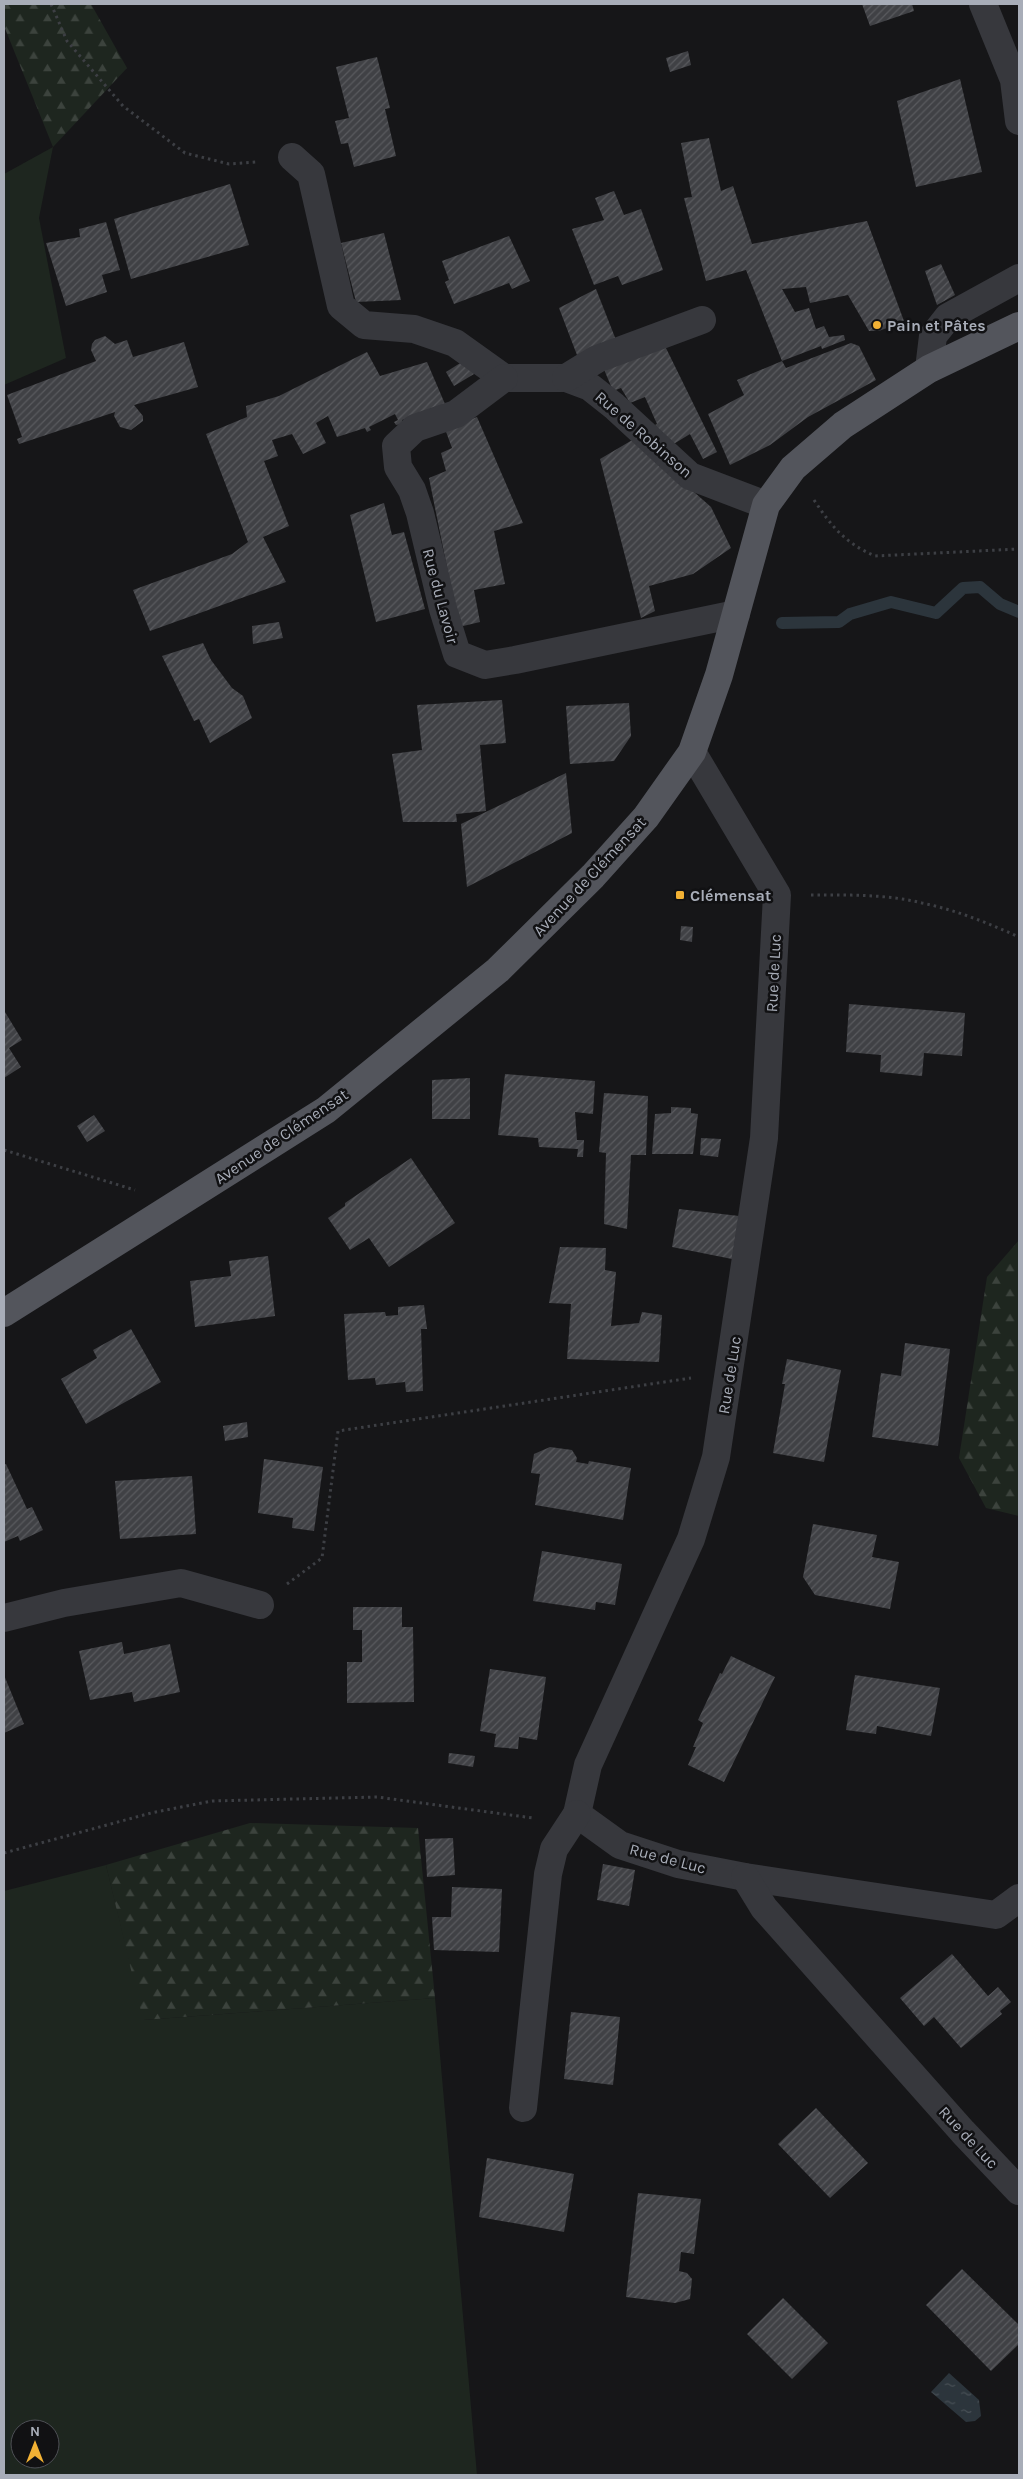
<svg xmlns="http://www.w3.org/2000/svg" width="1023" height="2479" font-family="Karla,sans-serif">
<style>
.grass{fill:#1e261f;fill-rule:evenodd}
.forest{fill:url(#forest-firs)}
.water{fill:url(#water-ripples)}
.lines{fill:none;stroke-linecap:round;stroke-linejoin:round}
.stream{stroke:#2c353c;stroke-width:12}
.building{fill:url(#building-hatch)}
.path{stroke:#3d3f44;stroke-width:3;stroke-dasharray:2.5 4;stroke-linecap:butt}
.minor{stroke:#37383d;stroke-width:28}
.major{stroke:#53555c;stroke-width:28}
.poi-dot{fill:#f2b134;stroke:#111113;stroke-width:2}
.labels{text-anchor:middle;stroke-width:5;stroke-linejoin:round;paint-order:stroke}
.poi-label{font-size:16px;font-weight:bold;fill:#a8adb8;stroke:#111113;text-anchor:start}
.street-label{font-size:16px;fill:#a8adb8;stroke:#111113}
</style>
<defs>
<pattern id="forest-firs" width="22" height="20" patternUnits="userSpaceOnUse" patternTransform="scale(1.25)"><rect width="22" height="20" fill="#1e261f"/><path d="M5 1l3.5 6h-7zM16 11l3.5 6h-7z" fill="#3c433d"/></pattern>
<pattern id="water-ripples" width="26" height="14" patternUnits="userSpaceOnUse" patternTransform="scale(1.25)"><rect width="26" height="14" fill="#2c353c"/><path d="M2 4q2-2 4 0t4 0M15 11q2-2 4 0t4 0" fill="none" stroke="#485056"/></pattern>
<pattern id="building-hatch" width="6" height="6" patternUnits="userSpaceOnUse" patternTransform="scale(1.25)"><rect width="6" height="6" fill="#404145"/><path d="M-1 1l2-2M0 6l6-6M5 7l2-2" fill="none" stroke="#595a5e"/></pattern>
</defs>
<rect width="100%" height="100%" fill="#161618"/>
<g class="grass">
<polygon points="53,147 39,218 66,358 4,385 4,174"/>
<path d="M 106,1865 L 144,2020 L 435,1998 L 477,2475 L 4,2475 L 4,1891 ZM 20,2429 L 50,2429 L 50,2459 L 20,2459 Z"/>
</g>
<g class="forest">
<polygon points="4,4 91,4 127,68 53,147 4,26"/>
<polygon points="1019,1240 1019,1516 986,1508 959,1458 987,1277"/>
<polygon points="250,1823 418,1828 435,1998 143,2020 106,1865"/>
</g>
<polygon class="water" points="949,2373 979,2400 981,2416 975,2421 966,2422 931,2392"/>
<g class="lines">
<polyline class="stream" points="782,623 839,622 850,614 891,602 936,613 963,588 980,587 1000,604 1019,612"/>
</g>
<g class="building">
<polygon points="862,4 912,4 914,11 870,26"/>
<polygon points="688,51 691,65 670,72 666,58"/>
<polygon points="377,57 390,108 385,109 396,156 354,167 348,143 341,144 335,121 349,118 336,67"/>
<polygon points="960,79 982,172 916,187 897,101"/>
<polygon points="709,138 721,191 733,186 752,244 867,221 904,321 879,331 869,331 848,295 810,303 806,287 782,289 795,312 809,308 816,329 824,326 829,337 844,335 845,340 822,349 821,346 782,361 746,270 706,281 684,198 692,197 681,143"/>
<polygon points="230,184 249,245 131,279 114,219"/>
<polygon points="614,191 624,215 641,209 663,270 622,285 618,276 594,285 572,229 604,220 595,198"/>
<polygon points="106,222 120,270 102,275 107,292 66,306 46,243 80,237 79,229"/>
<polygon points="384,233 401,300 356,302 341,243"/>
<polygon points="509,236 530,281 512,289 509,283 454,304 445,282 449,280 442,261"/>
<polygon points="941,264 955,295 937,305 925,271"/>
<polygon points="596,289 616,340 577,355 559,308"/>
<polygon points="105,336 115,344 127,340 133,357 184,342 198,387 134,405 143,416 143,421 131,430 120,427 114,416 115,412 19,444 17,439 22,437 7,395 96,361 91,350 92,344 95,340"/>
<polygon points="851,343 859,346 876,380 808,417 770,445 730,465 708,414 744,395 737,380 782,361 786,368"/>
<polygon points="664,344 717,452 703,459 690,434 672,445 655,425 657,424 645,397 630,403 621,388 613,391 603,367"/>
<polygon points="367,352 380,376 427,362 445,404 402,420 402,424 396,425 394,422 398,420 395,414 369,427 371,430 367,432 365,428 337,437 328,416 316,423 326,443 303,454 292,434 272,440 278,456 264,461 289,526 263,537 286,582 150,631 133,590 232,554 248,542 206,434 247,417 246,406 279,396"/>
<polygon points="465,360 474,374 454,386 446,372"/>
<polygon points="477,417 523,523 494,531 505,584 474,590 480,622 459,627 429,478 446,471 441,453 452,448 445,429"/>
<polygon points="634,439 711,507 731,548 693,574 649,586 655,611 641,618 600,459"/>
<polygon points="384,503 392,535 404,532 425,609 376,622 350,515"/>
<polygon points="279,622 283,638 253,644 252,626"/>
<polygon points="203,643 211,660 232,688 243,696 252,718 210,743 199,719 194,721 162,656"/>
<polygon points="502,700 506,743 480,745 486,811 456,814 457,822 403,822 392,754 422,750 417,705"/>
<polygon points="629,703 631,736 614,761 570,764 566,706"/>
<polygon points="566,773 572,833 467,887 461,824"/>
<polygon points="681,926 693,927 692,942 680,940"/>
<polygon points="849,1004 965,1013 962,1056 924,1053 922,1076 880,1072 881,1055 846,1052"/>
<polygon points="5,1012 22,1040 9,1048 21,1067 4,1078"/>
<polygon points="505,1074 595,1081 593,1114 575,1112 577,1140 584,1140 583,1157 577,1157 578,1149 539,1147 538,1138 498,1135"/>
<polygon points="470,1078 470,1119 432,1119 432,1080"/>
<polygon points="604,1093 648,1096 646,1155 631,1155 627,1229 604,1224 606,1153 599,1152"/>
<polygon points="671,1107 691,1108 691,1113 698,1114 693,1154 652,1154 655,1114 671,1113"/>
<polygon points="94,1115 105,1131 87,1142 77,1126"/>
<polygon points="701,1138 721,1139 718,1157 700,1155"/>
<polygon points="411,1158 455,1223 389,1267 369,1238 350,1250 328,1218 345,1206 345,1203"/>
<polygon points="679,1209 739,1216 732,1259 672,1247"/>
<polygon points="560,1247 606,1248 605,1270 616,1272 611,1326 639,1323 642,1312 662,1315 659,1362 567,1359 571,1304 549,1303"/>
<polygon points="268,1256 275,1316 195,1327 190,1281 231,1276 229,1261"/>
<polygon points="424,1305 427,1329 421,1329 423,1391 406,1392 405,1382 376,1385 375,1378 348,1380 344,1314 385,1312 386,1316 398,1315 398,1307"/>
<polygon points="131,1329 161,1382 86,1424 61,1379 97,1358 93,1350"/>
<polygon points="905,1343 950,1349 938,1446 872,1437 881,1373 901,1376"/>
<polygon points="787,1359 841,1370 824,1462 773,1453 785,1384 782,1384"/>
<polygon points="247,1422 248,1437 225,1441 223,1426"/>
<polygon points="550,1447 572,1450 577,1458 576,1462 588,1464 589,1461 631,1468 623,1520 535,1505 540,1474 531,1473 534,1454"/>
<polygon points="264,1459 323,1467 314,1531 292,1528 293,1518 258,1513"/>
<polygon points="6,1464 27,1509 32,1507 43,1530 20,1541 18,1536 4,1542 4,1465"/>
<polygon points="192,1476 196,1534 120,1539 115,1481"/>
<polygon points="813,1524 877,1535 872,1557 899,1562 890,1609 815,1595 803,1577"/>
<polygon points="542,1551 622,1564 615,1605 596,1602 595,1610 533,1601"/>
<polygon points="353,1607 402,1607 402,1627 413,1627 414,1702 347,1703 347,1662 362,1662 362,1630 353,1630"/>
<polygon points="122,1642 124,1654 170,1644 180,1692 134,1702 132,1692 90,1700 79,1651"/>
<polygon points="731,1656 775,1677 724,1782 688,1765 696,1747 693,1747 703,1723 698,1720 720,1673 722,1674"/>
<polygon points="490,1669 546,1677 537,1740 519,1737 518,1749 494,1747 496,1734 480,1731"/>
<polygon points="4,1675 24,1724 4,1733"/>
<polygon points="855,1675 940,1688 931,1736 877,1726 876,1734 846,1730"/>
<polygon points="449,1753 475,1756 473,1767 448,1763"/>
<polygon points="453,1838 455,1875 427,1877 425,1839"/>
<polygon points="603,1864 635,1870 629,1906 597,1900"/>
<polygon points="452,1887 502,1889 499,1952 434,1950 432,1917 451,1917"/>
<polygon points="952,1954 988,1996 998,1987 1011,2002 1000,2011 1002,2014 961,2048 934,2017 924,2026 900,1998"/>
<polygon points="571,2012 620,2017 613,2085 564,2079"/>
<polygon points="816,2108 868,2163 830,2198 778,2144"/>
<polygon points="487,2158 574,2174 564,2232 479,2217"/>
<polygon points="638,2193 701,2199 694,2254 681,2252 679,2271 687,2273 692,2279 690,2299 675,2303 626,2297"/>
<polygon points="962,2269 1019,2325 1019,2344 991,2371 926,2305"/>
<polygon points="783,2298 828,2343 792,2379 747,2334"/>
</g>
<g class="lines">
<g class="path">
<polyline points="51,4 67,41 123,106 185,153 229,164 256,162"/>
<path d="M 814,500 C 832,527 845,543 875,556 L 1019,549"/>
<path d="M 811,895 C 848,895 886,894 922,903 C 956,910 988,923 1019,937"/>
<polyline points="4,1150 135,1190"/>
<polyline points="287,1584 322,1558 338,1431 691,1378"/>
<polyline points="4,1853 151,1813 212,1801 377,1797 533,1818"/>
</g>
<g class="minor">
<polyline points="983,4 1014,80 1019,121"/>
<polyline points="292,157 311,174 341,306 364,325 414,329 455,343 504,378 566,378 590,387 614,406 690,476 766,505"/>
<polyline points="929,369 933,336 948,317 1019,278"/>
<polyline points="504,378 456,414 415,428 396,446 398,467 412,490 420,513 443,609 457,654 485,665 515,660 736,614"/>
<polyline points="566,378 597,359 702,320"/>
<polyline points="692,752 777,895 764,1138 716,1457 691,1539 588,1765 577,1814 620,1845 678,1864 745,1877 996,1915 1019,1898"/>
<polyline points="4,1618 64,1603 181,1583 260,1605"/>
<polyline points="745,1877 764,1908 963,2132 1019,2191"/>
<polyline points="523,2108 548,1874 554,1849 577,1814"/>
</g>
<polyline class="major" points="4,1313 326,1110 498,970 593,876 646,817 692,752 719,675 766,505 793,468 843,425 929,369 1019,326"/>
</g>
<g class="poi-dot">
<circle cx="877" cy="325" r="5"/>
<rect x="675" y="890" width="10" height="10" rx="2.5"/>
</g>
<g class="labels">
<g class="poi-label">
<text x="887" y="331">Pain et Pâtes</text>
<text x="690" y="901">Clémensat</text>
</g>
<g class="street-label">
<text transform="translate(644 434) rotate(41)" y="6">Rue de Robinson</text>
<text transform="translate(441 596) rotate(75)" y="6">Rue du Lavoir</text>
<text transform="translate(589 876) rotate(-47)" y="6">Avenue de Clémensat</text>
<text transform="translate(773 973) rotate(-87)" y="6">Rue de Luc</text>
<text transform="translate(281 1136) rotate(-34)" y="6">Avenue de Clémensat</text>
<text transform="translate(729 1375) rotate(-81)" y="6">Rue de Luc</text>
<text transform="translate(668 1858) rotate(15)" y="6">Rue de Luc</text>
<text transform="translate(969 2137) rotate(47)" y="6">Rue de Luc</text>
</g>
</g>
<rect width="1023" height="2479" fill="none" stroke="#a8adb8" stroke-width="10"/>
<g transform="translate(35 2444)"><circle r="24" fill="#111113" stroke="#4d4f55"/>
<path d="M0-4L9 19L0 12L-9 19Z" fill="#f2b134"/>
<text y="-8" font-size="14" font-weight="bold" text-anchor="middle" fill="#a8adb8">N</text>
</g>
</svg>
